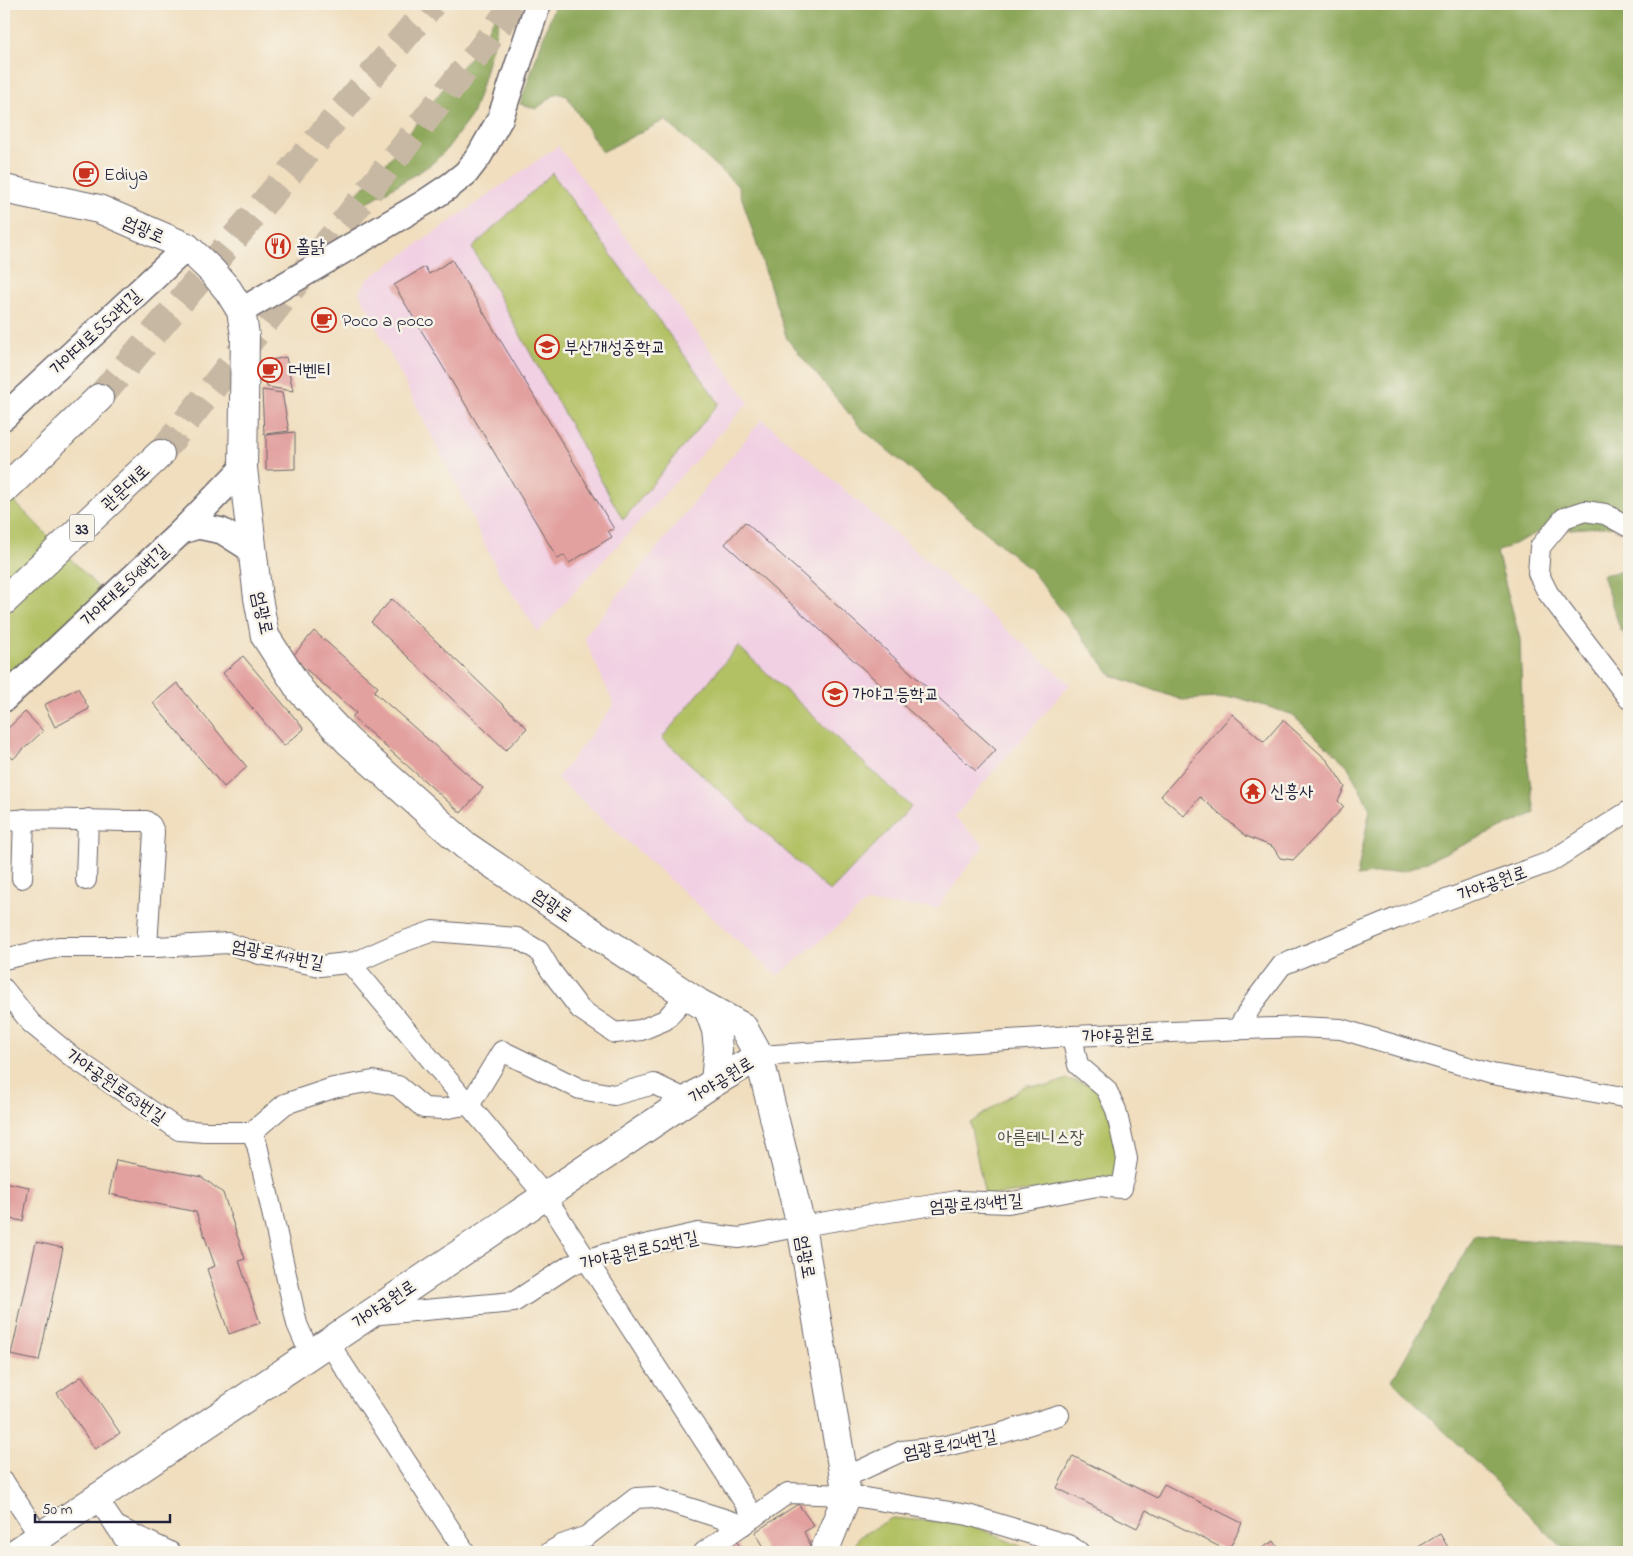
<svg xmlns="http://www.w3.org/2000/svg" width="1633" height="1556" font-family="'Indie Flower','Poor Story',sans-serif">
<style>
.built{fill:#f1d0e3}
.green{fill:#b2c164;stroke:#6a7250}
.forest{fill:#8da75a;stroke:#58644a}
.building{fill:#e2a09f}
.lines{fill:none;stroke-linecap:round;stroke-linejoin:round}
.trunk-tunnel{stroke:#c7b8a4;stroke-width:28;stroke-dasharray:28 14;stroke-linecap:butt}
.minor-casing{stroke:#6a6469;stroke-width:22}
.tertiary-casing{stroke:#6a6469;stroke-width:28}
.secondary-casing{stroke:#6a6469;stroke-width:30}
.trunk-casing{stroke:#6a6469;stroke-width:30}
.minor{stroke:#fff;stroke-width:20}
.tertiary{stroke:#fff;stroke-width:25}
.secondary{stroke:#fff;stroke-width:28}
.trunk{stroke:#fff;stroke-width:28}
.labels{text-anchor:middle;stroke-width:5;stroke-linejoin:round;paint-order:stroke}
.shield{fill:#f7f3e8;stroke:#62616f;stroke-width:1}
.shield-label{font-size:16px;font-weight:bold;fill:#22223b}
.poi-label{font-size:18px;fill:#22223b;stroke:#f7f3e8;text-anchor:start}
.street-label{font-size:18px;fill:#22223b;stroke:#f7f3e8}
.park-label{font-size:18px;fill:#4d5247;stroke:#f7f3e8}
</style>
<rect width="100%" height="100%" fill="#f7f3e8"/>
<filter id="ink" filterUnits="userSpaceOnUse"><feTurbulence type="fractalNoise" baseFrequency=".02" numOctaves="2"/><feDisplacementMap in="SourceGraphic" scale="10" xChannelSelector="R" yChannelSelector="G"/><feConvolveMatrix kernelMatrix="1 2 1 2 8 2 1 2 1" color-interpolation-filters="sRGB"/></filter>
<filter id="wash" filterUnits="userSpaceOnUse"><feTurbulence type="fractalNoise" baseFrequency=".0096" numOctaves="4" result="noise"/><feDisplacementMap in="SourceGraphic" scale="20" xChannelSelector="R" yChannelSelector="G"/><feGaussianBlur stdDeviation="1.12" result="paint"/><feColorMatrix in="noise" values="0 0 0 0 0 0 0 0 0 0 0 0 0 0 0 0 0 1.4 0 .05"/><feComposite in="paint" operator="in"/></filter>
<g filter="url(#wash)">
<rect width="100%" height="100%" fill="#f0debe"/>
<g class="built">
<polygon points="558,146 749,402 538,632 499,574 458,488 359,292 368,279"/>
<polygon points="762,419 1070,684 954,817 984,845 937,908 866,903 777,976 557,778 614,705 584,637"/>
</g>
<g class="green">
<polygon points="552,173 719,403 623,520 472,248"/>
<polygon points="4,491 103,592 4,686"/>
<polygon points="738,646 911,807 830,892 662,738"/>
<polygon points="1067,1079 1093,1086 1104,1095 1120,1157 1116,1176 1046,1189 985,1196 970,1123 1026,1085 1048,1086"/>
<polygon points="892,1518 969,1524 1034,1552 852,1552 859,1537"/>
</g>
<g class="forest">
<polygon points="555,4 1629,4 1629,525 1541,531 1497,552 1520,639 1523,733 1535,813 1407,870 1357,876 1370,809 1347,765 1291,714 1236,697 1182,700 1111,675 1031,570 861,428 787,339 738,186 665,120 602,152 567,96 557,93 536,109 520,104"/>
<polygon points="503,5 481,88 472,115 446,150 434,162 421,171 361,206 353,206 350,200 379,173 449,81 471,56"/>
<polygon points="1629,570 1629,639 1621,631 1602,575"/>
<polygon points="1475,1236 1629,1248 1629,1552 1567,1552 1392,1380"/>
</g>
<g id="blocks">
<g class="building">
<polygon points="452,260 614,529 608,531 612,537 569,563 564,555 558,559 394,285 425,267 429,274"/>
<polygon points="286,357 293,391 267,387 259,363"/>
<polygon points="262,390 282,393 289,431 264,434"/>
<polygon points="295,432 295,469 266,470 266,435"/>
<polygon points="745,522 996,750 976,771 725,544"/>
<polygon points="392,599 527,728 506,750 371,622"/>
<polygon points="314,631 378,687 374,692 483,788 461,813 352,717 356,713 292,657"/>
<polygon points="243,656 304,729 284,746 223,673"/>
<polygon points="177,683 247,767 224,787 153,703"/>
<polygon points="78,688 89,709 55,727 44,705"/>
<polygon points="25,712 43,731 13,759 4,749 4,732"/>
<polygon points="1232,714 1264,742 1283,720 1328,761 1345,787 1338,801 1344,807 1293,860 1280,858 1273,847 1246,836 1200,797 1184,816 1161,796"/>
<polygon points="116,1160 202,1177 223,1193 245,1259 239,1261 260,1323 229,1334 207,1269 215,1266 196,1212 109,1194"/>
<polygon points="4,1182 29,1187 23,1221 4,1218"/>
<polygon points="36,1242 63,1248 39,1361 11,1355"/>
<polygon points="82,1376 120,1433 95,1449 57,1393"/>
<polygon points="1073,1456 1157,1498 1164,1484 1242,1523 1228,1551 1146,1510 1137,1528 1057,1488"/>
<polygon points="798,1504 814,1526 804,1532 810,1544 809,1552 767,1552 755,1532"/>
<polygon points="1440,1534 1451,1552 1410,1552"/>
<polygon points="1274,1541 1281,1552 1255,1552"/>
<polygon points="737,1542 743,1552 724,1552"/>
</g>
</g>
</g>
<g filter="url(#ink)">
<use href="#blocks" fill-opacity="0" stroke="#6a6469" stroke-width="1"/>
<g class="lines">
<g class="trunk-tunnel">
<polyline points="99,398 432,4"/>
<polyline points="160,454 479,52 514,4"/>
</g>
<defs>
<g id="minor">
<polyline points="1629,527 1605,514 1585,511 1564,518 1540,547 1538,573 1548,593 1629,699"/>
<path d="M 4,821 C 51,817 98,822 146,821 L 151,825 L 154,832 L 147,947"/>
<polyline points="22,878 24,819"/>
<polyline points="86,880 88,819"/>
<polyline points="4,959 59,947 157,947 228,943 260,954 320,966 356,962 394,945 433,931 517,938 539,951 551,971 580,1009 615,1033 641,1030 665,1020 687,995"/>
<polyline points="350,963 545,1196 754,1517"/>
<polyline points="4,989 31,1023 71,1056 179,1130 205,1132 252,1132 285,1104 333,1088 373,1081 398,1086 424,1108 443,1109 470,1104 502,1051 580,1089 614,1095 654,1084 687,1100"/>
<polyline points="1237,1030 1254,1002 1282,965 1397,918 1550,862 1629,811"/>
<polyline points="759,1056 1072,1036 1299,1027 1341,1029 1492,1074 1629,1098"/>
<polyline points="252,1132 257,1145 297,1324 310,1354"/>
<polyline points="369,1315 514,1302 569,1266 605,1254 698,1233 739,1238 801,1226 958,1201 1008,1203 1097,1186 1122,1188 1127,1159 1116,1110 1106,1089 1078,1065 1072,1036"/>
<polyline points="328,1342 465,1552"/>
<polyline points="844,1478 902,1451 941,1447 1002,1433 1059,1415"/>
<polyline points="4,1482 40,1537"/>
<polyline points="97,1498 133,1552"/>
<polyline points="116,1526 170,1552"/>
<polyline points="550,1552 562,1545 587,1536 636,1498 654,1497 743,1525"/>
<polyline points="704,1552 788,1493 847,1495 968,1515 1068,1545 1079,1552"/>
</g>
<g id="tertiary">
<polyline points="241,311 424,203 451,185 466,173 479,156 500,119 538,4"/>
<polyline points="4,417 187,247"/>
<polyline points="182,531 198,526 222,531 252,550"/>
<polyline points="4,699 182,531 243,468"/>
</g>
<g id="secondary">
<polyline points="4,189 99,209 187,247 212,271 228,290 241,311 245,335 243,468 258,598 265,636 300,690 348,741 466,846 601,938 699,1003 743,1027 759,1056 801,1226 847,1495 824,1552"/>
<polyline points="708,1008 716,1030 718,1049 715,1082"/>
<polyline points="17,1552 710,1085 759,1056"/>
</g>
<g id="trunk">
<polyline points="4,490 99,398"/>
<polyline points="4,601 160,454"/>
</g>
</defs>
<use href="#minor" class="minor-casing"/>
<use href="#tertiary" class="tertiary-casing"/>
<use href="#secondary" class="secondary-casing"/>
<use href="#trunk" class="trunk-casing"/>
<use href="#minor" class="minor"/>
<use href="#tertiary" class="tertiary"/>
<use href="#secondary" class="secondary"/>
<use href="#trunk" class="trunk"/>
</g>
</g>
<defs>
<symbol id="cafe-ring" viewBox="-11 -11 22 22"><circle r="9.5" fill="#f7f3e8" stroke="#c8321e" stroke-width="1.5"/><path d="M-5.5-4.5H6V0H3Q3 3.5 0 3.5H-2.5Q-5.5 3.5-5.5 0ZM3-3.2v2h1.7v-2ZM-6 4.5H4V6H-6Z" fill="#c8321e"/></symbol>
<symbol id="restaurant-ring" viewBox="-11 -11 22 22"><circle r="9.5" fill="#f7f3e8" stroke="#c8321e" stroke-width="1.5"/><path d="M-5-6h1v4h1v-4h1v4h1v-4h1v5L-1.5 .5V6h-2V.5L-5-1ZM5-6V6H3V1.5H1.5Q1.5-4 5-6Z" fill="#c8321e"/></symbol>
<symbol id="school-ring" viewBox="-11 -11 22 22"><circle r="9.5" fill="#f7f3e8" stroke="#c8321e" stroke-width="1.5"/><path d="M0-5L7-2L0 1L-7-2ZM-4 1L0 2.5L4 1V4Q0 6-4 4Z" fill="#c8321e"/></symbol>
<symbol id="temple-ring" viewBox="-11 -11 22 22"><circle r="9.5" fill="#f7f3e8" stroke="#c8321e" stroke-width="1.5"/><path d="M0-6L5-2H3V0L6.5 2.5H4V6H1.5V3h-3V6H-4V2.5H-6.5L-3 0V-2H-5Z" fill="#c8321e"/></symbol>
</defs>
<g fill-rule="evenodd">
<use href="#cafe-ring" x="72" y="160" width="28" height="28"/>
<use href="#restaurant-ring" x="264" y="232" width="28" height="28"/>
<use href="#cafe-ring" x="310" y="306" width="28" height="28"/>
<use href="#school-ring" x="533" y="333" width="28" height="28"/>
<use href="#cafe-ring" x="256" y="356" width="28" height="28"/>
<use href="#school-ring" x="821" y="680" width="28" height="28"/>
<use href="#temple-ring" x="1239" y="777" width="28" height="28"/>
</g>
<g class="labels">
<rect class="shield" x="69.5" y="514.5" width="25" height="27" rx="4"/>
<g class="shield-label">
<text x="82" y="534">33</text>
</g>
<g class="poi-label">
<text x="104" y="180">Ediya</text>
<text x="296" y="252">홀닭</text>
<text x="342" y="326">Poco a poco</text>
<text x="564" y="353">부산개성중학교</text>
<text x="288" y="376">더벤티</text>
<text x="852" y="700">가야고등학교</text>
<text x="1270" y="797">신흥사</text>
</g>
<g class="street-label">
<text transform="translate(144 229) rotate(24)" y="6">엄광로</text>
<text transform="translate(95 332) rotate(-43)" y="6">가야대로552번길</text>
<text transform="translate(125 487) rotate(-43)" y="6">관문대로</text>
<text transform="translate(124 585) rotate(-43)" y="6">가야대로548번길</text>
<text transform="translate(263 613) rotate(78)" y="6">엄광로</text>
<text transform="translate(1492 883) rotate(-20)" y="6">가야공원로</text>
<text transform="translate(553 905) rotate(35)" y="6">엄광로</text>
<text transform="translate(278 954) rotate(11)" y="6">엄광로147번길</text>
<text transform="translate(1118 1035) rotate(-2)" y="6">가야공원로</text>
<text transform="translate(721 1080) rotate(-32)" y="6">가야공원로</text>
<text transform="translate(116 1086) rotate(35)" y="6">가야공원로63번길</text>
<text transform="translate(976 1203) rotate(-4)" y="6">엄광로134번길</text>
<text transform="translate(639 1250) rotate(-13)" y="6">가야공원로52번길</text>
<text transform="translate(806 1257) rotate(80)" y="6">엄광로</text>
<text transform="translate(384 1304) rotate(-34)" y="6">가야공원로</text>
<text transform="translate(950 1444) rotate(-11)" y="6">엄광로124번길</text>
</g>
<g class="park-label">
<text x="1041" y="1143">아름테니스장</text>
</g>
</g>
<rect width="1633" height="1556" fill="none" stroke="#f7f3e8" stroke-width="20"/>
<path d="M35 1514v8h135v-8" fill="none" stroke="#22223b" stroke-width="2.5"/>
<text x="42" y="1514" font-size="15" fill="#22223b" stroke="#f7f3e8" stroke-width="4" paint-order="stroke">50 m</text>
</svg>
